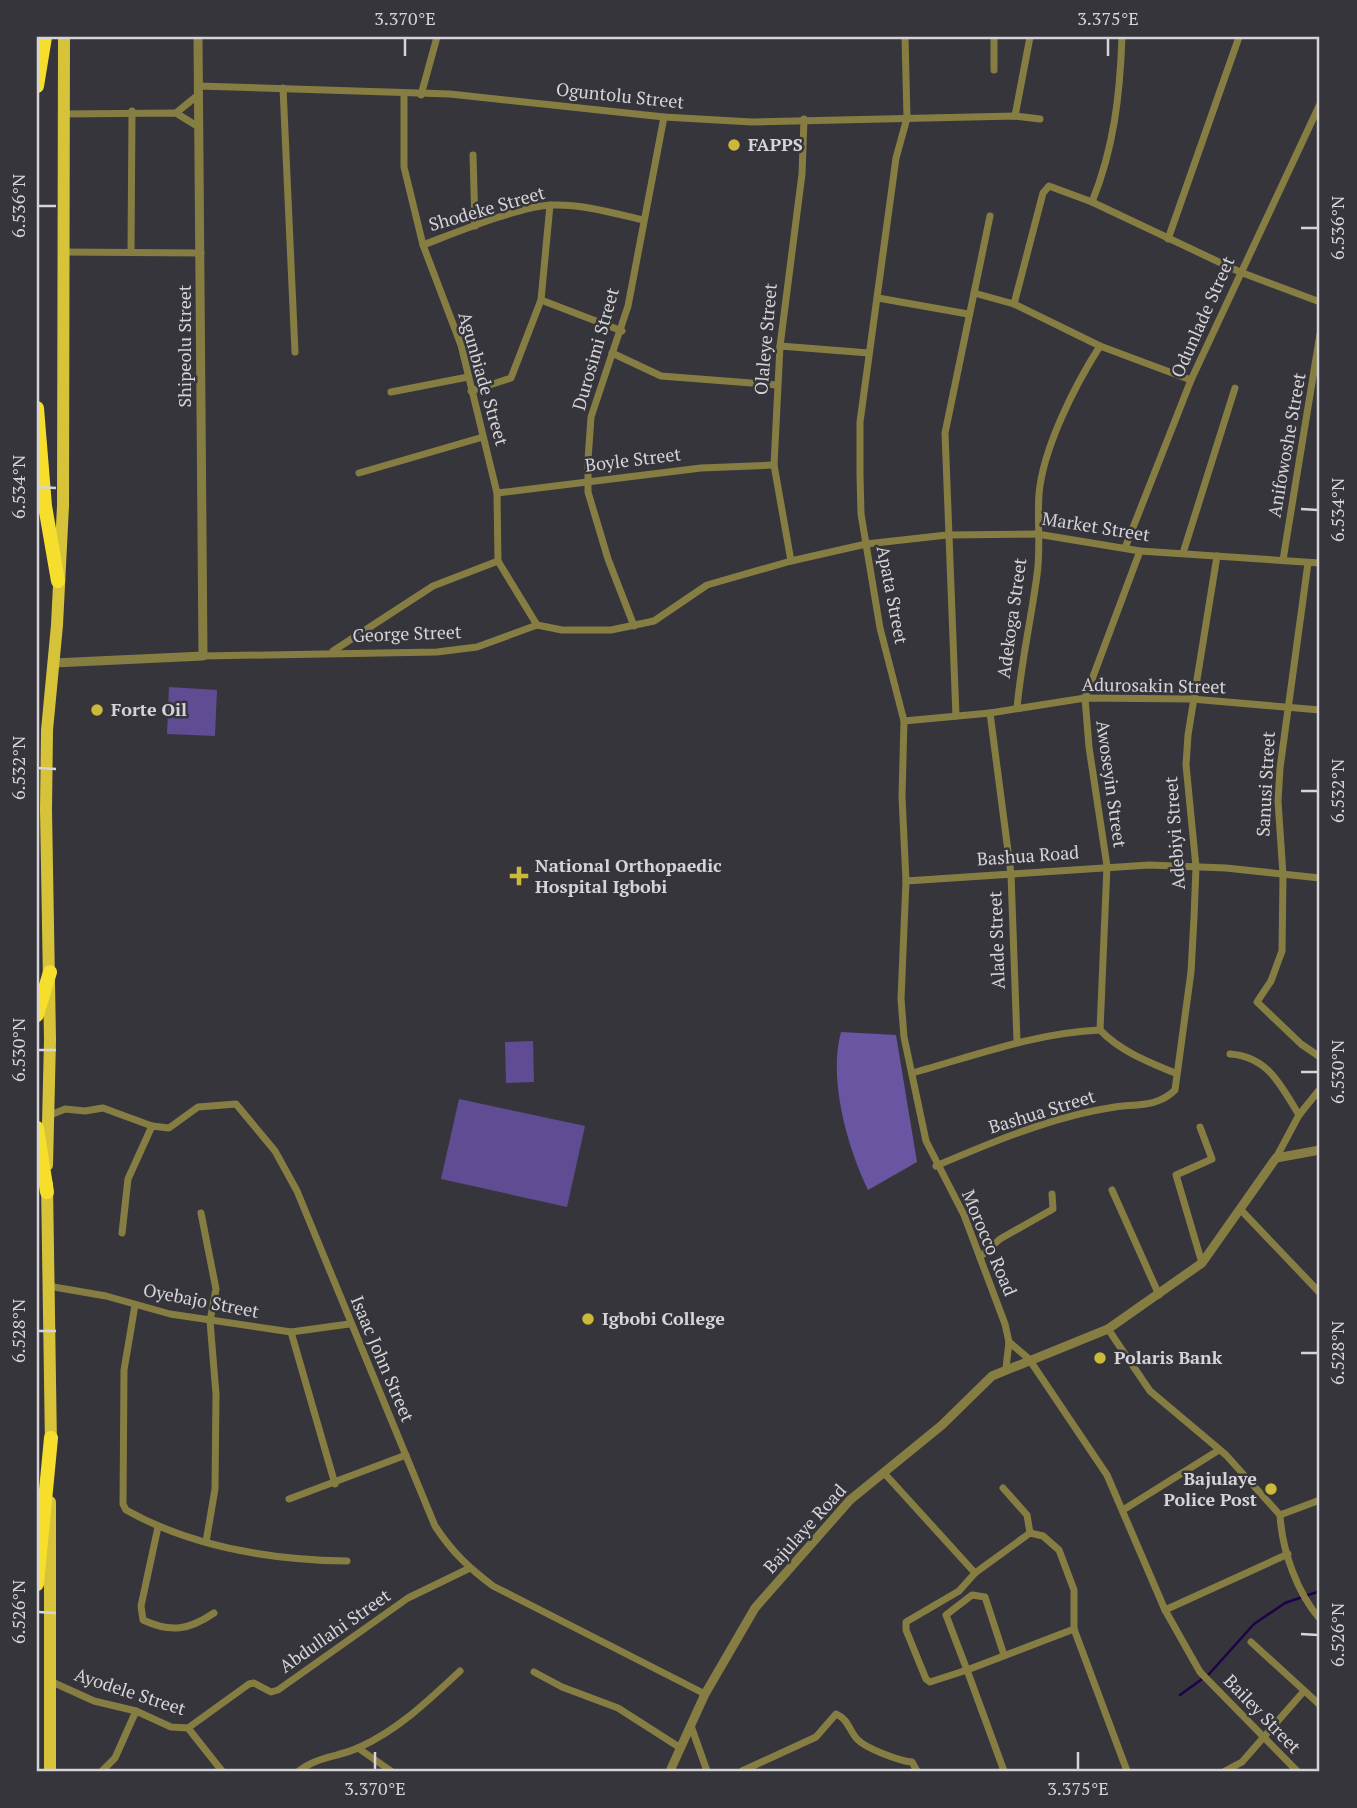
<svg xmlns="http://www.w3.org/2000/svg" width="1357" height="1808" font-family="'PT Serif',serif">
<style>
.green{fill:#5f4c93}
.forest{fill:#6955a1}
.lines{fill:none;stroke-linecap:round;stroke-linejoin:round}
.stream{stroke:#200048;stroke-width:2.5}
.minor{stroke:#867d43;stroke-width:7}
.tertiary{stroke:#867d43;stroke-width:9}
.primary{stroke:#d6c33a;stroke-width:12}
.motorway{stroke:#f6de2c;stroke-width:14}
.ticks{fill:none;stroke:#d5d4d8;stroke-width:2.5}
.poi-dot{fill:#ccb939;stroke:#36353b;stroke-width:2.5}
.labels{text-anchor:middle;stroke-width:5;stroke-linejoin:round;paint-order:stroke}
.street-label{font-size:18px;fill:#d5d4d8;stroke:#36353b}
.poi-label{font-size:18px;font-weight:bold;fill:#d5d4d8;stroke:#36353b;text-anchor:start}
.neatline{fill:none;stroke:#d5d4d8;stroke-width:2.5}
.ticks-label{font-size:18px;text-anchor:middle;fill:#d5d4d8}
</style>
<rect width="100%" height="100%" fill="#36353b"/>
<g class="green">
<polygon points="169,687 217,690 215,736 167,734"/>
<polygon points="533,1041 534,1082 506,1083 505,1042"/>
<polygon points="459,1099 585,1126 567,1207 441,1179"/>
</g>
<path class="forest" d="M 841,1032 L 896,1035 L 917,1162 L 868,1190 C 847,1147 828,1078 841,1032 Z"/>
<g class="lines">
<polyline class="stream" points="1180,1695 1209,1674 1254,1624 1285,1603 1320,1591"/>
<g class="minor">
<polyline points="905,37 907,118 896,158 860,422 860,475 861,514 880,628 904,721 902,797 906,881 901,999 904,1037 926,1141 964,1215 1005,1324 1009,1342 1006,1368"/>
<polyline points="994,70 994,37"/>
<polyline points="198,86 450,94 664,117 752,122 1015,116 1040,119"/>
<polyline points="283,88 295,352"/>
<polyline points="404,94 404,167 423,245 461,345 497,493 498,561 537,625"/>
<polyline points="421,95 437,37"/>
<polyline points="176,113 198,95"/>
<polyline points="63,114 176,113 197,126"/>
<polyline points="1015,116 1030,37"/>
<polyline points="473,155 475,226"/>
<path d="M 1092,202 C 1114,148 1120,94 1122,37"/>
<polyline points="550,205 541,300 622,331"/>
<polyline points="1168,239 1239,37"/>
<path d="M 423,245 C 455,233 520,206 552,205 C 582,204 613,213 643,220"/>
<polyline points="62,252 201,253"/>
<polyline points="131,252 132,111"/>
<polyline points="974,293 1014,304 1100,346 1191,380"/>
<polyline points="878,298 968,314"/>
<polyline points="1014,304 1043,193 1049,186 1092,202 1240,272 1320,302"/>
<polyline points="780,346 869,353"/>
<polyline points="612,353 661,376 777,385"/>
<polyline points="471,391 511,378 541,300"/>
<polyline points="391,392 468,377"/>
<polyline points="359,473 483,437"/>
<polyline points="497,493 701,468 774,465"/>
<polyline points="1125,548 1191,380 1320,104"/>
<polyline points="1183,553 1235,388"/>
<polyline points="1283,560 1320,334"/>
<polyline points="791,561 774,465 780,346 802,174 804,119"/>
<polyline points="1308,563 1280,768 1278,801 1283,875 1282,951 1271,981 1257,1002 1301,1044 1320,1057"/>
<polyline points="634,626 608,559 588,492 588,460 591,417 628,306 664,117"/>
<polyline points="333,651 433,586 498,561"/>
<polyline points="203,656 437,652 477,647 537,625 562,630 611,630 654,621 707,585 791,561 866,544 947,535 1037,534 1140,551 1320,563"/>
<path d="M 1017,708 C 1021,663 1031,620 1037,575 C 1041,549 1037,521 1039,494 C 1043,448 1075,385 1100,346"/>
<polyline points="990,713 1011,874 1017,1041"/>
<polyline points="956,716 945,433 990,216"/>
<polyline points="904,721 990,713 1085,698 1192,699 1320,710"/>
<polyline points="906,881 1149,865 1226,868 1320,878"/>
<polyline points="1100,1030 1107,866 1089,747 1085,698 1140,551"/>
<path d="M 1230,1054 C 1269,1057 1281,1086 1299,1115"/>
<path d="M 912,1073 C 974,1056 1034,1033 1100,1030 C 1120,1051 1148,1062 1175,1073"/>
<path d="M 48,1116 L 65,1109 L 85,1111 L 103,1108 L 152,1126 L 169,1128 L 198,1107 L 236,1104 L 275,1151 L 297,1191 L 435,1526 C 452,1552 469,1568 493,1586 L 705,1694"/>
<polyline points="1200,1127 1212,1159 1176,1175 1202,1263"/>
<polyline points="1276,1158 1299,1115 1320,1089"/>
<path d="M 936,1166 C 992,1142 1054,1116 1115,1107 C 1137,1104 1158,1107 1175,1090 L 1191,972 L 1194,918 L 1196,867 L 1186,765 L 1188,735 L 1217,556"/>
<polyline points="1112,1190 1159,1295"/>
<polyline points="1241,1210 1320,1293"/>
<polyline points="201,1213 216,1289 210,1321 216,1394 215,1489 206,1542"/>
<polyline points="122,1233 128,1179 152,1126"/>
<polyline points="980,1257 1000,1239 1053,1209 1052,1194"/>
<polyline points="48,1286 106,1296 170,1314 291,1332 349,1324"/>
<path d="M 135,1305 L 124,1370 L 123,1504 L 126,1510 C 192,1547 272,1560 347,1561"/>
<path d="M 1108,1329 L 1150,1391 L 1226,1455 L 1280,1515 C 1282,1550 1297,1593 1320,1619"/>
<polyline points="291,1332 335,1484"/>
<polyline points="1009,1342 1029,1359 1107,1475 1165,1610 1200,1672 1297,1771"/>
<polyline points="885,1474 975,1573 1030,1533 1043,1536 1059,1550 1074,1590 1074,1629 1127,1771"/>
<polyline points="1003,1488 1027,1515 1030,1533"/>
<polyline points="289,1499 406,1455"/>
<polyline points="1123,1510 1219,1450"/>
<polyline points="1280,1515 1320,1500"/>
<path d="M 158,1527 L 141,1606 L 143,1620 C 171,1633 189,1630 214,1613"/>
<polyline points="975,1573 959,1591 906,1622 906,1630 926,1679 930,1682 967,1670 1004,1771"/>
<polyline points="1165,1610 1288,1554"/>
<polyline points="1251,1642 1320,1705"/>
<polyline points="1004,1655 985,1597 972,1595 946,1615 967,1670 1074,1629"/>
<polyline points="534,1672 562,1687 618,1708 679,1747"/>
<polyline points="50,1681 94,1701 136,1711 171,1727 188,1728 222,1771"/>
<polyline points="691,1726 707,1771"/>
<polyline points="188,1728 249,1684 254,1683 271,1692 278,1690 408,1598 468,1569"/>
<polyline points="358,1748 391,1771"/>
<polyline points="102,1771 115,1758 136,1711"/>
<path d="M 299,1771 C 317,1756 340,1757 360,1747 C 399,1729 429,1700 460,1671"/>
<path d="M 742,1771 L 816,1737 L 836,1714 C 848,1719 849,1730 857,1739 C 865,1748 899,1761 912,1762 L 917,1771"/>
<polyline points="1225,1771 1242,1762 1304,1691"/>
</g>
<g class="tertiary">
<polyline points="54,663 203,656 198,37"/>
<polyline points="670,1771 705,1694 755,1608 850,1500 942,1425 992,1376 1108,1329 1202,1263 1276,1158 1320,1150"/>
</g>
<g class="primary">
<polyline points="47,1165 50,1040 46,810 47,730 57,625 63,506 64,37"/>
<polyline points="47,1184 51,1445"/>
<polyline points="50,1771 50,1502"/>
</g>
<g class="motorway">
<polyline points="37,86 45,37"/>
<polyline points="37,408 45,506 58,581"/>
<polyline points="37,1015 50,972"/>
<polyline points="37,1128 47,1192"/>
<polyline points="37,1584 51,1438"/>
</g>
</g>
<path class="ticks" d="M 405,56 L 405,38M 1108,56 L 1108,38M 38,206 L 56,206M 1301,228 L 1318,228M 38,487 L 56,488M 1301,509 L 1318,510M 38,768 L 56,769M 1301,791 L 1318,791M 38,1050 L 56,1050M 1301,1072 L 1318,1072M 38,1331 L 56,1331M 1301,1353 L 1318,1353M 38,1612 L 56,1613M 1301,1634 L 1318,1635M 375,1770 L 375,1752M 1078,1770 L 1078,1752"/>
<g class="poi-dot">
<circle cx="734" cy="145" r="7"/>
<circle cx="97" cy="710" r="7"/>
<path d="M515.5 865.5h7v7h7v7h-7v7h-7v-7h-7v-7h7z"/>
<circle cx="588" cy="1319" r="7"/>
<circle cx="1100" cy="1358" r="7"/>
<circle cx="1271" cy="1489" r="7"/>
</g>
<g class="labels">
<g class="street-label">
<text transform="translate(620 96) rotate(6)" y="6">Oguntolu Street</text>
<text transform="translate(487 209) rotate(-16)" y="6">Shodeke Street</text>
<text transform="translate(1203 317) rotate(-66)" y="6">Odunlade Street</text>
<text transform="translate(766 339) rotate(-85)" y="6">Olaleye Street</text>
<text transform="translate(185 346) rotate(-90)" y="6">Shipeolu Street</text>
<text transform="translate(596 349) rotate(-74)" y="6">Durosimi Street</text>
<text transform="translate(483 379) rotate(74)" y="6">Agunbiade Street</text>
<text transform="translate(1287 445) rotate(-80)" y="6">Anifowoshe Street</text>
<text transform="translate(633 460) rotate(-7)" y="6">Boyle Street</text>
<text transform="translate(1096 527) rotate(9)" y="6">Market Street</text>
<text transform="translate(892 595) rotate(79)" y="6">Apata Street</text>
<text transform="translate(1012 618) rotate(-82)" y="6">Adekoga Street</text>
<text transform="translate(407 634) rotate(-2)" y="6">George Street</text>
<text transform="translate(1154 686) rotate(1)" y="6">Adurosakin Street</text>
<text transform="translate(1111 784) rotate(82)" y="6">Awoseyin Street</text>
<text transform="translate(1266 784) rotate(-87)" y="6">Sanusi Street</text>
<text transform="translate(1175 833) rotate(-94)" y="6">Adebiyi Street</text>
<text transform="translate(1028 856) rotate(-4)" y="6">Bashua Road</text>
<text transform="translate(997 940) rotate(-92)" y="6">Alade Street</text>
<text transform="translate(1042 1112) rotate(-17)" y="6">Bashua Street</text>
<text transform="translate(989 1243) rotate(67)" y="6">Morocco Road</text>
<text transform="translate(201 1301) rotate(11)" y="6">Oyebajo Street</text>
<text transform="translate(382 1359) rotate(67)" y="6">Isaac John Street</text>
<text transform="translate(805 1529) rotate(-48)" y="6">Bajulaye Road</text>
<text transform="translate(335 1631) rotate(-35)" y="6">Abdullahi Street</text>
<text transform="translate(130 1692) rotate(18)" y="6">Ayodele Street</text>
<text transform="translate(1262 1714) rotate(46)" y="6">Bailey Street</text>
</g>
<g class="poi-label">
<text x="748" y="151">FAPPS</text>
<text x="111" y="716">Forte Oil</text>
<text x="535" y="872">National Orthopaedic<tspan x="535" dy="21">Hospital Igbobi</tspan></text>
<text x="602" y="1325">Igbobi College</text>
<text x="1114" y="1364">Polaris Bank</text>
<text x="1257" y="1485" text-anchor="end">Bajulaye<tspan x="1257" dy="21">Police Post</tspan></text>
</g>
</g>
<rect width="1357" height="1808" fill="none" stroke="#36353b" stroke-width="77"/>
<rect x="38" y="38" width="1280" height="1732" class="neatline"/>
<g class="ticks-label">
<text x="405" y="25">3.370°E</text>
<text x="1108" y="25">3.375°E</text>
<text transform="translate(19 206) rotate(-90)" y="6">6.536°N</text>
<text transform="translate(1338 228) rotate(-90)" y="6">6.536°N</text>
<text transform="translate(19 487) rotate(-90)" y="6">6.534°N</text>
<text transform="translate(1338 510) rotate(-90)" y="6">6.534°N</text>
<text transform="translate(19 768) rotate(-90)" y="6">6.532°N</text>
<text transform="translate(1338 791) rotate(-90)" y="6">6.532°N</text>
<text transform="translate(19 1050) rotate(-90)" y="6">6.530°N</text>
<text transform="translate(1338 1072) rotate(-90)" y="6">6.530°N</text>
<text transform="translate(19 1331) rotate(-90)" y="6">6.528°N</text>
<text transform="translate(1338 1353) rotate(-90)" y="6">6.528°N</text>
<text transform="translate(19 1612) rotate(-90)" y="6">6.526°N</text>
<text transform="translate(1338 1635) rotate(-90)" y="6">6.526°N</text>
<text x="375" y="1795">3.370°E</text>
<text x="1078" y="1795">3.375°E</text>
</g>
</svg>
